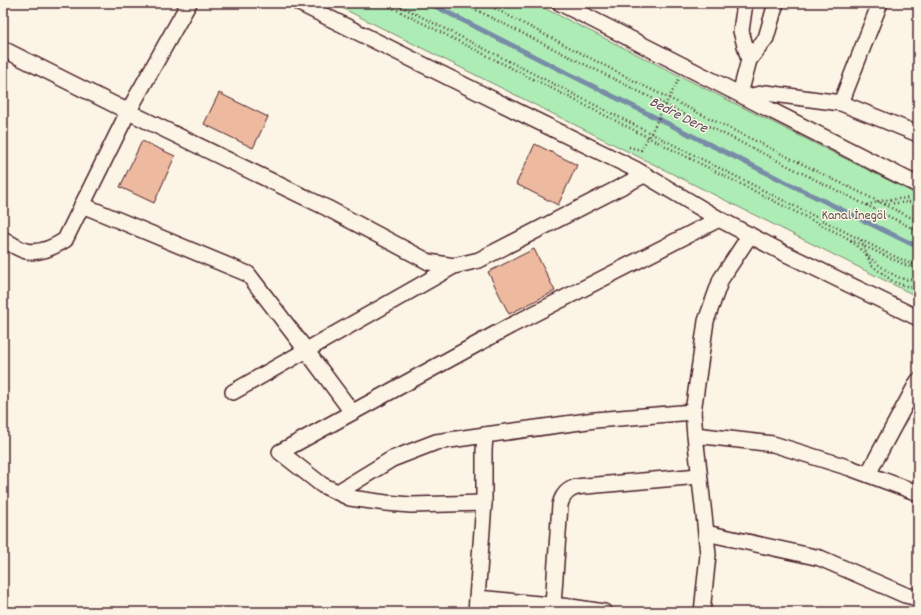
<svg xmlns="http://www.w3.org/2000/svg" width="921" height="615" font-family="Dekko,sans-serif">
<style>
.green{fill:#adedb5;stroke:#7c8670}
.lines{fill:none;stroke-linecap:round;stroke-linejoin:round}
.stream{stroke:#788ca7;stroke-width:5}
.building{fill:#edb99f;stroke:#4a1f2b}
.street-casing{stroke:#4a1f2b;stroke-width:18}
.path{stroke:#4a1f2b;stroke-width:2.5;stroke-dasharray:1 3;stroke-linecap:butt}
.street{stroke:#fcf5e5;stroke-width:15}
.path-bridge{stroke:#4a1f2b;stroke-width:2.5;stroke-dasharray:1 3;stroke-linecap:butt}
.labels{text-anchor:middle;stroke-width:3;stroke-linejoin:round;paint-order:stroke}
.park-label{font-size:14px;fill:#63524e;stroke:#fcf5e5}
.water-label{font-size:15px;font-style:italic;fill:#5d4c5e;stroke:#fcf5e5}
</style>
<rect width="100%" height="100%" fill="#fcf5e5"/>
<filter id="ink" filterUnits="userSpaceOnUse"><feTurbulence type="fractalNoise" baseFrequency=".025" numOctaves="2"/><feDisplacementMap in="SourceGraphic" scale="8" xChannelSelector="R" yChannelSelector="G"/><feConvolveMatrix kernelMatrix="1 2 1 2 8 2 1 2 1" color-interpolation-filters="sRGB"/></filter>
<g filter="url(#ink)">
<polygon class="green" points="332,3 534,3 918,195 918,297"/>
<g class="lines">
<path class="stream" d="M 429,3 C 591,86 754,167 918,247"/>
</g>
<g class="building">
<polygon points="219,93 268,117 253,148 204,124"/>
<polygon points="142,141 175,156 154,203 120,187"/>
<polygon points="535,144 577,165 558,205 516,184"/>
<polygon points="534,249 555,291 509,314 488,272"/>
</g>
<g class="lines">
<defs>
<g id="street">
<polyline points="299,3 490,98 635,169 719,219 780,251 918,318"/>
<polyline points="560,3 918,185"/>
<polyline points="3,49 143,119 327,208 429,262 454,266 479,260 644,175"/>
<polyline points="749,60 766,38 776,3"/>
<polyline points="740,94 749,60 741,31 745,3"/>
<polyline points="746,97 766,93 841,103 918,134"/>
<polyline points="841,103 880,3"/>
<polyline points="82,205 248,274 306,350 352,412"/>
<path d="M 3,239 C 10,243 18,249 26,251 C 40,254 54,247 65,240 L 128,112 L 189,3"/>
<polyline points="233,392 454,266"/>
<polyline points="695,435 773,444 850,468 918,493"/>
<polyline points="868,474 918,381"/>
<polyline points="338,492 392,459 436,442 485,435"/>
<polyline points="484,503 411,505 386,503 350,498 322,485 280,452 510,326 719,219"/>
<polyline points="706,533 820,558 905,595 918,598"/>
<polyline points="477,598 571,607 604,612"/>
<path d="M 553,605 L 560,505 C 563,492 572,486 586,486 L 699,476"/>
<polyline points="476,612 484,503 484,451 485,435 595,420 693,412"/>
<polyline points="702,612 708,555 705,524 695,435 693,412 706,321 721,279 750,235"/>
</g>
</defs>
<use href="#street" class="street-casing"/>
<g class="path">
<path d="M 383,3 L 849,239 L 914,269 L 917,275 C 915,277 915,278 912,279 C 897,285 860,249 849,239"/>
<polyline points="394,3 885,252 918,267"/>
<polyline points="462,3 918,231"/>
<polyline points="484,3 644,86 918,221"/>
<polyline points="663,109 679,79"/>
<polyline points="629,147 641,150 651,133"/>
<polyline points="885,204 910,202 918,205"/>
<polyline points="867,205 885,200 910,198"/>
<polyline points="861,240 871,265 894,282 912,288 918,288"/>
</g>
<use href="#street" class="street"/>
<polyline class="path-bridge" points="651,133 663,109"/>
</g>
</g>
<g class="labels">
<g class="park-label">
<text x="854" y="219">Kanal İnegöl</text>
</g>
<g class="water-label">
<text transform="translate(679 114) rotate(27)" y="5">Bedre Dere</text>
</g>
</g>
<rect width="921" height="615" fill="none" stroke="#fcf5e5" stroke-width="16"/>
<rect x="8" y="8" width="905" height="599" fill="none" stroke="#4a1f2b" stroke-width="1.5" filter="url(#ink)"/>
</svg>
